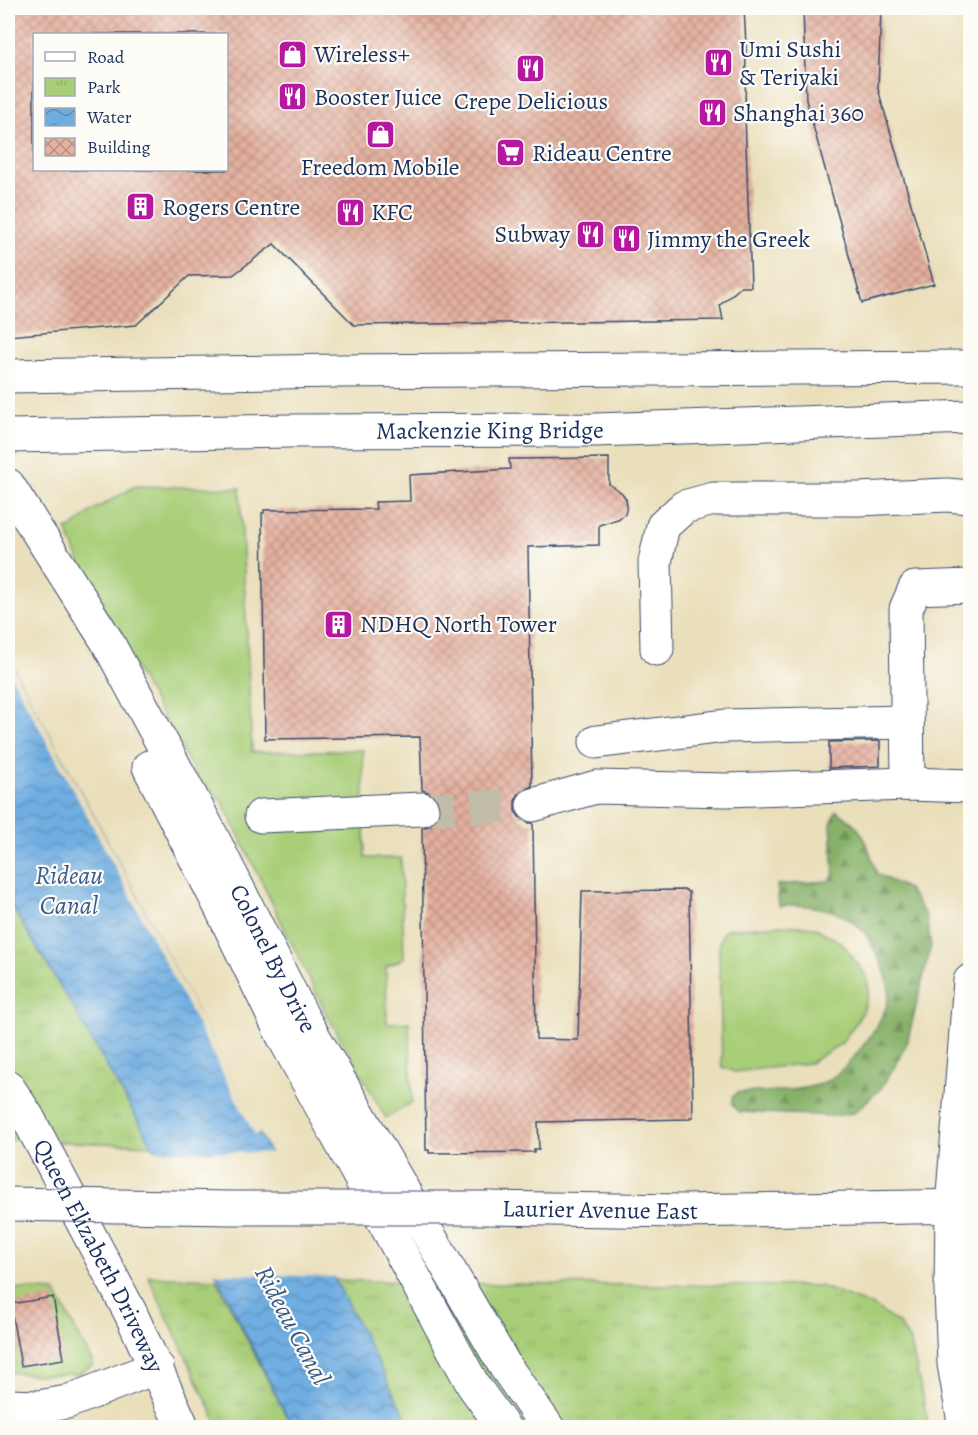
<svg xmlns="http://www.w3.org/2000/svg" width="978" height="1435" font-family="Alegreya,serif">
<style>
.grass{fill:#a9ce78;stroke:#627e6b;stroke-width:1.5}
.forest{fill:url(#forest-firs);stroke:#507063;stroke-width:1.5}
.park{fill:url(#park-tufts);stroke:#627e6b;stroke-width:1.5}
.water{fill:url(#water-waves);stroke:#456ea0;stroke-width:1.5}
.pier{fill:#eadfbb}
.building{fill:url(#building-cross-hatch);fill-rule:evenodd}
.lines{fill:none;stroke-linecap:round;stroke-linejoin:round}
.minor-tunnel{stroke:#c1bca8;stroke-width:33;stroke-dasharray:33 16;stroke-linecap:butt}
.minor-casing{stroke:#3a496c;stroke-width:35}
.major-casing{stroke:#3a496c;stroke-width:35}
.minor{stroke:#fff;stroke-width:33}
.major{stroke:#fff;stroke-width:33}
.major-bridge-casing{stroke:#3a496c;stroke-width:35;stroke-linecap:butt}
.major-bridge{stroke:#fff;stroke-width:33}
.labels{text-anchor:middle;stroke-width:4.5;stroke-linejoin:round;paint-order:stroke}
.poi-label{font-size:24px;fill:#1b2f5e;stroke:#fdfcf7;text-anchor:start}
.street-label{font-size:24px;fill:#1b2f5e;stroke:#fdfcf7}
.water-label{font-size:26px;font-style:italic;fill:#385b8c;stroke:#fdfcf7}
</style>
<defs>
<pattern id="forest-firs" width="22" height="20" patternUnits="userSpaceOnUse" patternTransform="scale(1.5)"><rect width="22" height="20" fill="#86b168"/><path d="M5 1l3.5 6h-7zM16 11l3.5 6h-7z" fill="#6d9059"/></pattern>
<pattern id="park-tufts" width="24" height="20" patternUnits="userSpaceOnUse" patternTransform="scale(1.5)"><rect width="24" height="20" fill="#a9ce78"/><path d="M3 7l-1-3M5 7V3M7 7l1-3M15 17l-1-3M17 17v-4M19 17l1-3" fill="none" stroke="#91b16a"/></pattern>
<pattern id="water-waves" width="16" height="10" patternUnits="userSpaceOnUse" patternTransform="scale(1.5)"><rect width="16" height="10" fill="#6fade1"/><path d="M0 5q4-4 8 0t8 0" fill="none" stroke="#5a8dba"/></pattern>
<pattern id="building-cross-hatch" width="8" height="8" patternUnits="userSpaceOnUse" patternTransform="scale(1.5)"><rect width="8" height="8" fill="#e5b09e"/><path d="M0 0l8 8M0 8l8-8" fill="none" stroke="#b99084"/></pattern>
</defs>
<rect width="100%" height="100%" fill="#fdfcf7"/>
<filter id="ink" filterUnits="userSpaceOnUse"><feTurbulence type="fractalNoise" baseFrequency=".0167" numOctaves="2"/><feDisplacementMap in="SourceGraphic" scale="12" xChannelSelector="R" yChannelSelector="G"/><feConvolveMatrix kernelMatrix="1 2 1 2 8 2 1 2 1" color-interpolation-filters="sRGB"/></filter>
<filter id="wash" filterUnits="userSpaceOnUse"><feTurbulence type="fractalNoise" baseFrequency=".008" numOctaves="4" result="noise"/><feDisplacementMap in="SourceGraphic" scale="24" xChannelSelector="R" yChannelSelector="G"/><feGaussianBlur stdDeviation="1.35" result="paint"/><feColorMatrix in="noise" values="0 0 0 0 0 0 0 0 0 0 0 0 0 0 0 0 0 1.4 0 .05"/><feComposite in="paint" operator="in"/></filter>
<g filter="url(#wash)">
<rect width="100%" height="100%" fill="#eadfbb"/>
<g class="grass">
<polygon points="136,486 240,488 252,752 363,750 365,858 401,858 404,958 386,967 387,1023 409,1022 412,1102 386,1118 326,1013 222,801 200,782 96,600 66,529 70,529 93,510"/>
<polygon points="781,925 814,927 842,943 866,975 869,990 863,1012 842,1043 810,1063 735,1072 722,1067 719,948 722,934 727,929"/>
<polygon points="8,1288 55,1291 94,1365 77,1374 39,1375 8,1372"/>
</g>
<path class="forest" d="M 836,811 C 867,829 866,843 877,874 L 908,889 L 926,916 L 931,946 L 908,1039 L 900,1058 L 881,1088 L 854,1113 L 833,1116 L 739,1112 L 732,1104 L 732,1098 L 737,1092 C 757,1093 811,1091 827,1081 C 849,1068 888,1019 889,993 C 889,979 884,967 877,955 C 872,945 868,935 860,928 C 840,908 805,903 779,906 L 777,885 L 828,881 L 834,875 L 831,824 Z"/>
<g class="park">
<polygon points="8,900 74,1009 152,1145 8,1140"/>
<polygon points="148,1276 216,1279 292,1427 219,1427"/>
<polygon points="334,1280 494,1284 820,1286 874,1307 899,1324 911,1343 929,1427 411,1427"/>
</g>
<polygon class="water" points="8,658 133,888 411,1427 292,1427 152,1145 74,1009 8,900"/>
<g class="pier">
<polygon points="8,658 133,888 260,1132 255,1135 128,891 8,670"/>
<polygon points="151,1150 274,1153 336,1277 211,1273"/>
</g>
<g id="blocks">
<g class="building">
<path d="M 8,8 L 744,8 L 746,45 L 745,115 L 751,287 L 741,287 L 720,305 L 723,320 L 354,325 L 274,244 L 233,275 L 189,276 L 136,325 L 8,336 ZM 34,34 L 226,34 L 226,170 L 34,170 Z"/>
<polygon points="803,8 881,8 878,89 934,284 862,303 806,100"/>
<polygon points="609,458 609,484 622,493 626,499 627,506 625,514 618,519 599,525 599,545 528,547 532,786 520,792 515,801 515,811 520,818 528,823 533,823 536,1039 578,1040 582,891 686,890 687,892 689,892 693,1117 690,1117 690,1119 538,1122 539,1149 534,1149 534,1152 429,1153 429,1150 426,1150 422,828 432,825 438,818 441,808 437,798 431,793 422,790 420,737 265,739 262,513 264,513 264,510 376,509 375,502 410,501 409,475 510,469 509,459"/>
<polygon points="880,741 880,766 829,768 829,742"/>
<polygon points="53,1297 64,1359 21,1366 10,1304"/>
</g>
</g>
</g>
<g filter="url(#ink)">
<use href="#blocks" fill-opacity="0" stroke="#3a496c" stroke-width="1.5"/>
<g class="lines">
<polyline class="minor-tunnel" points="422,809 533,805"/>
<defs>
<g id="minor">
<polyline points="657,649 655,562 663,526 684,507 713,499 859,499 947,495 970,497"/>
<polyline points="596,742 725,726 907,722"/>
<polyline points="908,784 906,609 915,588 970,586"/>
<polyline points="533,805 596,787 726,790 908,784 970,786"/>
<polyline points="261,816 422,809"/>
<path id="s1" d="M 8,1087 L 27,1116 L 131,1314 L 183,1428"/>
</g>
<g id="major">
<polyline points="8,376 339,371 970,367"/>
<path id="s2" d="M 8,436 L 290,431 L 595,430 L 970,417"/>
<path id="s3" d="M 8,485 L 107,641 L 204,821 L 303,1018 L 505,1366 L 548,1428"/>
<polyline points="149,767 222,910 283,1036 338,1137 473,1385 504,1428"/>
<path id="s4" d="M 488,1208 L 681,1211 L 970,1206"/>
<polyline points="8,1406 39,1407 67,1402 157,1367"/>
<polyline points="965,1428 954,1364 951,1290 952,1206 970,981"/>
</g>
</defs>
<use href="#minor" class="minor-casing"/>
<use href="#major" class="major-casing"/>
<use href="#minor" class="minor"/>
<use href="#major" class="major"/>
<defs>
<polyline id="major-bridge" points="8,1204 229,1208 488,1208"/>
</defs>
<use href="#major-bridge" class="major-bridge-casing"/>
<use href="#major-bridge" class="major-bridge"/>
</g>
</g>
<defs>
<symbol id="shop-square" viewBox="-11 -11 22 22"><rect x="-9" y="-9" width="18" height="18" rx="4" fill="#b5179e" stroke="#fdfcf7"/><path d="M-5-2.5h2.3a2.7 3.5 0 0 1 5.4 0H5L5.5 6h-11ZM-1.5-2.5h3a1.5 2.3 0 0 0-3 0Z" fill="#fff"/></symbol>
<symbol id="restaurant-square" viewBox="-11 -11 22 22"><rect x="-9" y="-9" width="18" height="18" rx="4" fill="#b5179e" stroke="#fdfcf7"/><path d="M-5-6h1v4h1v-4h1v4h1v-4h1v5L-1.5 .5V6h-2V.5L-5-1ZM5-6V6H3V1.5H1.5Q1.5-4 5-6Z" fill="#fff"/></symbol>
<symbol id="supermarket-square" viewBox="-11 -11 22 22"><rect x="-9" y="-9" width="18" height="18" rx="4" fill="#b5179e" stroke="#fdfcf7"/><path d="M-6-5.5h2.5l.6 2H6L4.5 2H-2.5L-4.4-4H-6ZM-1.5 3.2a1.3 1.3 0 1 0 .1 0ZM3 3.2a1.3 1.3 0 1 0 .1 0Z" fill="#fff"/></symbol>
<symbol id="building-square" viewBox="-11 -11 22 22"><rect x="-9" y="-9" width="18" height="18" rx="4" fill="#b5179e" stroke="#fdfcf7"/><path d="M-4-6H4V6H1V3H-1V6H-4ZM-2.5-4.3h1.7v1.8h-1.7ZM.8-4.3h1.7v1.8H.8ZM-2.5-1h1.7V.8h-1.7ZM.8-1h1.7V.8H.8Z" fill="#fff"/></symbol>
</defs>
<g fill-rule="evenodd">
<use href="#shop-square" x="276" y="38" width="33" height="33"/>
<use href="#restaurant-square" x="702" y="46" width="33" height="33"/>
<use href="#restaurant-square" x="514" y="52" width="33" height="33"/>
<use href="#restaurant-square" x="276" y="80" width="33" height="33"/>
<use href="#restaurant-square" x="696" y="96" width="33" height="33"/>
<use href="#shop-square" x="364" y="118" width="33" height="33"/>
<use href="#supermarket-square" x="494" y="136" width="33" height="33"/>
<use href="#building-square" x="124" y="190" width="33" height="33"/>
<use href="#restaurant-square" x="334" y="196" width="33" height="33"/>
<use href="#restaurant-square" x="574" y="218" width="33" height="33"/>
<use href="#restaurant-square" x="610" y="222" width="33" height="33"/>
<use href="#building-square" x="322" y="608" width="33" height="33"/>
</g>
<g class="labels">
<g class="poi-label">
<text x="739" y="57">Umi Sushi<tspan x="739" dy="28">&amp; Teriyaki</tspan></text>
<text x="314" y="62">Wireless+</text>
<text x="314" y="105">Booster Juice</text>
<text x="531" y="109" text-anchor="middle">Crepe Delicious</text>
<text x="733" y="121">Shanghai 360</text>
<text x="532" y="161">Rideau Centre</text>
<text x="380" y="175" text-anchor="middle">Freedom Mobile</text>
<text x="162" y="215">Rogers Centre</text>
<text x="371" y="220">KFC</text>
<text x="570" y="242" text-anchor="end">Subway</text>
<text x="647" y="247">Jimmy the Greek</text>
<text x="360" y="632">NDHQ North Tower</text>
</g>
<g class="street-label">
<text dy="8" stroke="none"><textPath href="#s2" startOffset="482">Mackenzie King Bridge</textPath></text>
<text dy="8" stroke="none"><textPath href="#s3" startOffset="543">Colonel By Drive</textPath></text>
<text dy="8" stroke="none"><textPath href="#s4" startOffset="112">Laurier Avenue East</textPath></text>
<text dy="8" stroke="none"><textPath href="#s1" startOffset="192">Queen Elizabeth Driveway</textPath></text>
</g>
<g class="water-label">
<text x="69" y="884">Rideau<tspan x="69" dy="30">Canal</tspan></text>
<text transform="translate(293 1325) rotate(62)" y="9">Rideau Canal</text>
</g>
</g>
<rect width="978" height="1435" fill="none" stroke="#fdfcf7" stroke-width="30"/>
<rect x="33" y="33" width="195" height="138" fill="#fdfcf7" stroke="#a3aaba" stroke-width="1.5"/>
<rect x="45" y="52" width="30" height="9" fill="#ffffff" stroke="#a3aaba" stroke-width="1.5"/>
<text x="87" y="63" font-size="18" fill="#1b2f5e">Road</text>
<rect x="45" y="78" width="30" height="18" fill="url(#park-tufts)" stroke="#a3aaba" stroke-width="1.5"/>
<text x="87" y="93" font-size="18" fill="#1b2f5e">Park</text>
<rect x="45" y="108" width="30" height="18" fill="url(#water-waves)" stroke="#a3aaba" stroke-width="1.5"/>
<text x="87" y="123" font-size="18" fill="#1b2f5e">Water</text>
<rect x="45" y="138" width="30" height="18" fill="url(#building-cross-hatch)" stroke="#a3aaba" stroke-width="1.5"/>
<text x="87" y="153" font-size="18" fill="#1b2f5e">Building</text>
</svg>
